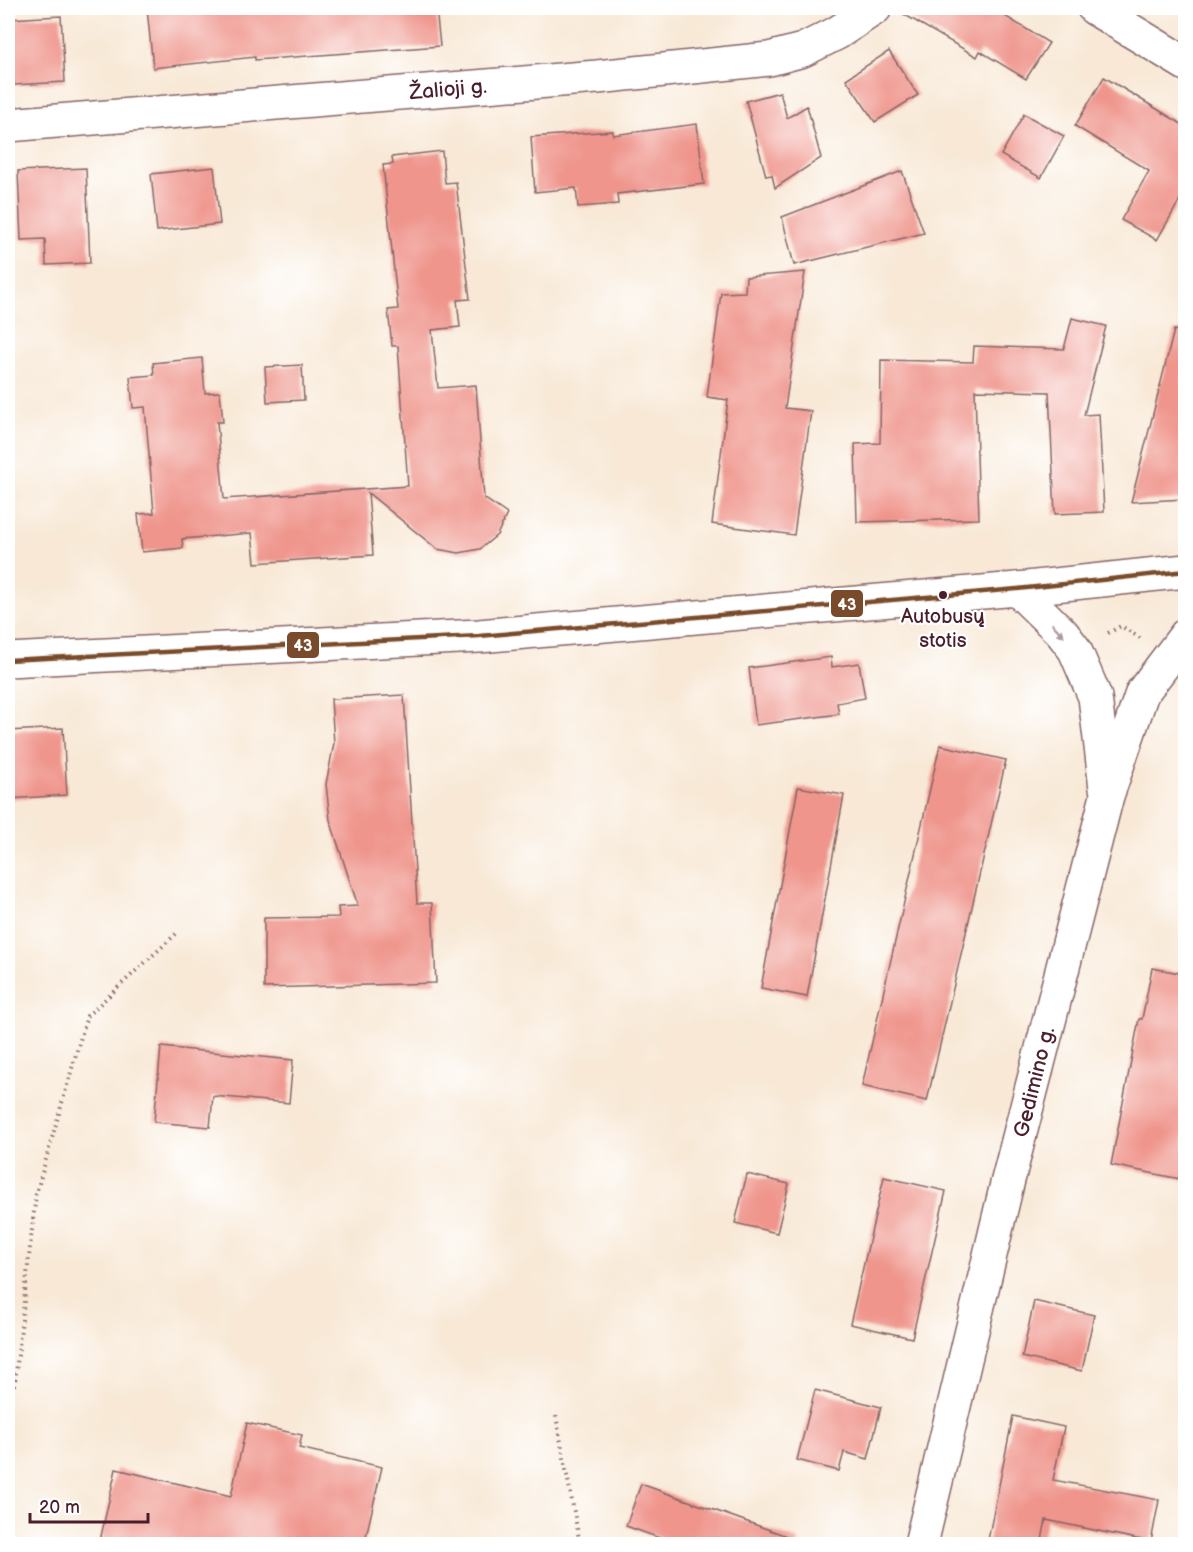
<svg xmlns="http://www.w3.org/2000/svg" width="1193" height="1552" font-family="'Balsamiq Sans',sans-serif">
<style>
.building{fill:#ef958c}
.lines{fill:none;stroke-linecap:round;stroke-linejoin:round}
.minor-casing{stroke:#876566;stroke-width:36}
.major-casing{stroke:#876566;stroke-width:36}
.path{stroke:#876566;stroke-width:4;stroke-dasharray:1.5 4.5;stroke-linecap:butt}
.minor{stroke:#fff;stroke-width:33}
.major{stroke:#fff;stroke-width:33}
.bus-1-casing{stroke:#fff;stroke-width:9}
.bus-1{stroke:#7a4b2a;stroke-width:4.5}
.oneway{fill:#ae9aa0}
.bus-dot{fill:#4a1f2b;stroke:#fff;stroke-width:2}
.labels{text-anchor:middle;stroke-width:4.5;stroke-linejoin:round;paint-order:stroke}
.bus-label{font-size:20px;fill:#4a1f2b;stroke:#fff}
.street-label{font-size:21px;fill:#4a1f2b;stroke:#fff}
.line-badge{stroke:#fff;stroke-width:2}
.badge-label{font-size:16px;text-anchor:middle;font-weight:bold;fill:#fff}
</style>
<rect width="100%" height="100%" fill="#fff"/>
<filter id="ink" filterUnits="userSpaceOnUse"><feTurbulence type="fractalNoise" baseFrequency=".0167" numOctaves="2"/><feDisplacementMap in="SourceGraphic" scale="12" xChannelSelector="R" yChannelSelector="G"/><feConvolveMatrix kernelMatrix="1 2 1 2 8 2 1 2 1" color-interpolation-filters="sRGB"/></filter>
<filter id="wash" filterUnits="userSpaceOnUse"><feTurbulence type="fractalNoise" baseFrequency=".008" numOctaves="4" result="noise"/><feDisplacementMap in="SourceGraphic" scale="24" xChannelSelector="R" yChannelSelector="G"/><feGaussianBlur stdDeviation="1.35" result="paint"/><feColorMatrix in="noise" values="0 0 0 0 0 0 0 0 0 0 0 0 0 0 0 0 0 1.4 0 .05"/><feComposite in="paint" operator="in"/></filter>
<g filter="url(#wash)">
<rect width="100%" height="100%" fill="#f8e8d5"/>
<g id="blocks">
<g class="building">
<polygon points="147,8 184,8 185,13 235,8 436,8 440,46 255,60 255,57 153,68"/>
<polygon points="893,8 992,8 1049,43 1026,79 980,51 977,57"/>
<polygon points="61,16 65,82 14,85 12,61 8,61 8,19"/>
<polygon points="889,51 918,95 875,122 846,79"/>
<polygon points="1104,77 1185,126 1185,191 1157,240 1121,220 1149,171 1075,126"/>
<polygon points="780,92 787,118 807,106 821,158 775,188 772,175 766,176 746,101"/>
<polygon points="1024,114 1064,136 1041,178 1001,155"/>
<polygon points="697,124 704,184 617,194 618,204 578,207 576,188 535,192 531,137 613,131 613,135"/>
<polygon points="442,151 445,183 456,182 470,299 457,300 460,327 432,330 438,388 476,385 484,498 507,514 497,535 480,549 459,553 437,549 368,493 373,555 255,563 252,533 182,539 183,548 142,552 138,514 154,513 145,407 133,408 130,377 154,375 153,363 202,358 205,393 220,392 223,422 217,422 224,499 408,486 398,346 392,346 388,310 398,309 383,165 393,164 392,157"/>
<polygon points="214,167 220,224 157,231 151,174"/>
<polygon points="86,168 90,263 46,265 45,239 21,240 18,171"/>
<polygon points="902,171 924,233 794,265 782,217"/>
<polygon points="805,272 785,408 811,411 794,535 712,524 728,400 707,397 721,293 745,292 746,277"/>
<polygon points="1072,318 1106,326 1084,415 1099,414 1104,512 1055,514 1049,392 975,390 979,519 857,522 855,444 880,443 881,360 973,362 974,346 1064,349"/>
<polygon points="1174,330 1185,331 1185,499 1131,502"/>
<polygon points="302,365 304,400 267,402 265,367"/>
<polygon points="831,657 832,667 859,663 865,698 837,703 839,714 756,725 749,668"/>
<polygon points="404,695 417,903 432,903 436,983 264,988 264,918 339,917 338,907 358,906 330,820 326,784 334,743 331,699"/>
<polygon points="63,728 67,795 8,799 8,731"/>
<polygon points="940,745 1006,760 927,1101 862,1086"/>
<polygon points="798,787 844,795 807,997 761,988"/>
<polygon points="1152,968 1185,974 1185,1180 1111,1165 1139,1019 1142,1019"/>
<polygon points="161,1047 293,1060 289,1103 213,1096 210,1127 154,1122"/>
<polygon points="747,1174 789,1184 777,1233 735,1223"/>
<polygon points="884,1177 946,1191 912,1338 850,1324"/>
<polygon points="1034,1301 1094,1315 1082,1371 1022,1357"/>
<polygon points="815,1390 881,1407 868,1459 844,1452 839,1471 797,1460"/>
<polygon points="1013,1416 1064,1427 1053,1480 1159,1500 1151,1542 1046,1520 1041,1545 987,1545"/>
<polygon points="247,1423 302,1435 299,1448 382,1467 364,1545 99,1545 116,1469 231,1496"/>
<polygon points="641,1484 798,1540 798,1545 679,1545 626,1526"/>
</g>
</g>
</g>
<g filter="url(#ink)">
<use href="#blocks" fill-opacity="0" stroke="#876566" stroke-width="1.5"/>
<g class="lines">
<defs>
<g id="minor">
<polyline points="1094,8 1186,64"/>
<polyline points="8,125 597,77 769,59 803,50 837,33 875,8"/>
</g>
<g id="major">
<polyline points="1017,589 1062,633 1075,650 1095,697 1106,788"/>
<polyline points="8,660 479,636 1017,589 1186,571"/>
<polyline points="921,1544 1007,1184 1107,796 1142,693 1186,635"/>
</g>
</defs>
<use href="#minor" class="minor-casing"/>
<use href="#major" class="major-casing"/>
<g class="path">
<polyline points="1108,633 1121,626 1140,638"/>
<polyline points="8,1403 15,1382 36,1194 87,1016 176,934"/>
<polyline points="556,1416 580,1544"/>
</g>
<use href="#minor" class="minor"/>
<use href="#major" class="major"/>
<defs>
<polyline id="bus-1" points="8,660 479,636 1017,589 1186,571"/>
</defs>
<use href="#bus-1" class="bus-1-casing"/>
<use href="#bus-1" class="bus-1"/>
</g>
<defs><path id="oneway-solid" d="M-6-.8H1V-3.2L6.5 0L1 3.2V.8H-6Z" transform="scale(1.5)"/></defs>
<use class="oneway" href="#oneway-solid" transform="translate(1058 630) rotate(46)"/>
</g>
<circle class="bus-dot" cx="943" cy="595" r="5"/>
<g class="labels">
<g class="bus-label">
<text x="943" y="623">Autobusų<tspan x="943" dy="24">stotis</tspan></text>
</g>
<g class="street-label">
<text transform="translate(448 89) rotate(-5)" y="7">Žalioji g.</text>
<text transform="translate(1034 1082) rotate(-76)" y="7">Gedimino g.</text>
</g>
</g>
<g class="line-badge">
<rect x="830" y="589" width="34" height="29" rx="6" fill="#7a4b2a"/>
<rect x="286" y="631" width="34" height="28" rx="6" fill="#7a4b2a"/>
</g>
<g class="badge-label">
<text x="847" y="610">43</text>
<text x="303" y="651">43</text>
</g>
<rect width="1193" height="1552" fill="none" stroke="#fff" stroke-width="30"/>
<path d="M30 1513v9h118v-9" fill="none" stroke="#4a1f2b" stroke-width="3"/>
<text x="39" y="1513" font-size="18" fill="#4a1f2b" stroke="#ffffff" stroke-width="4.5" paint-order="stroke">20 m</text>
</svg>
